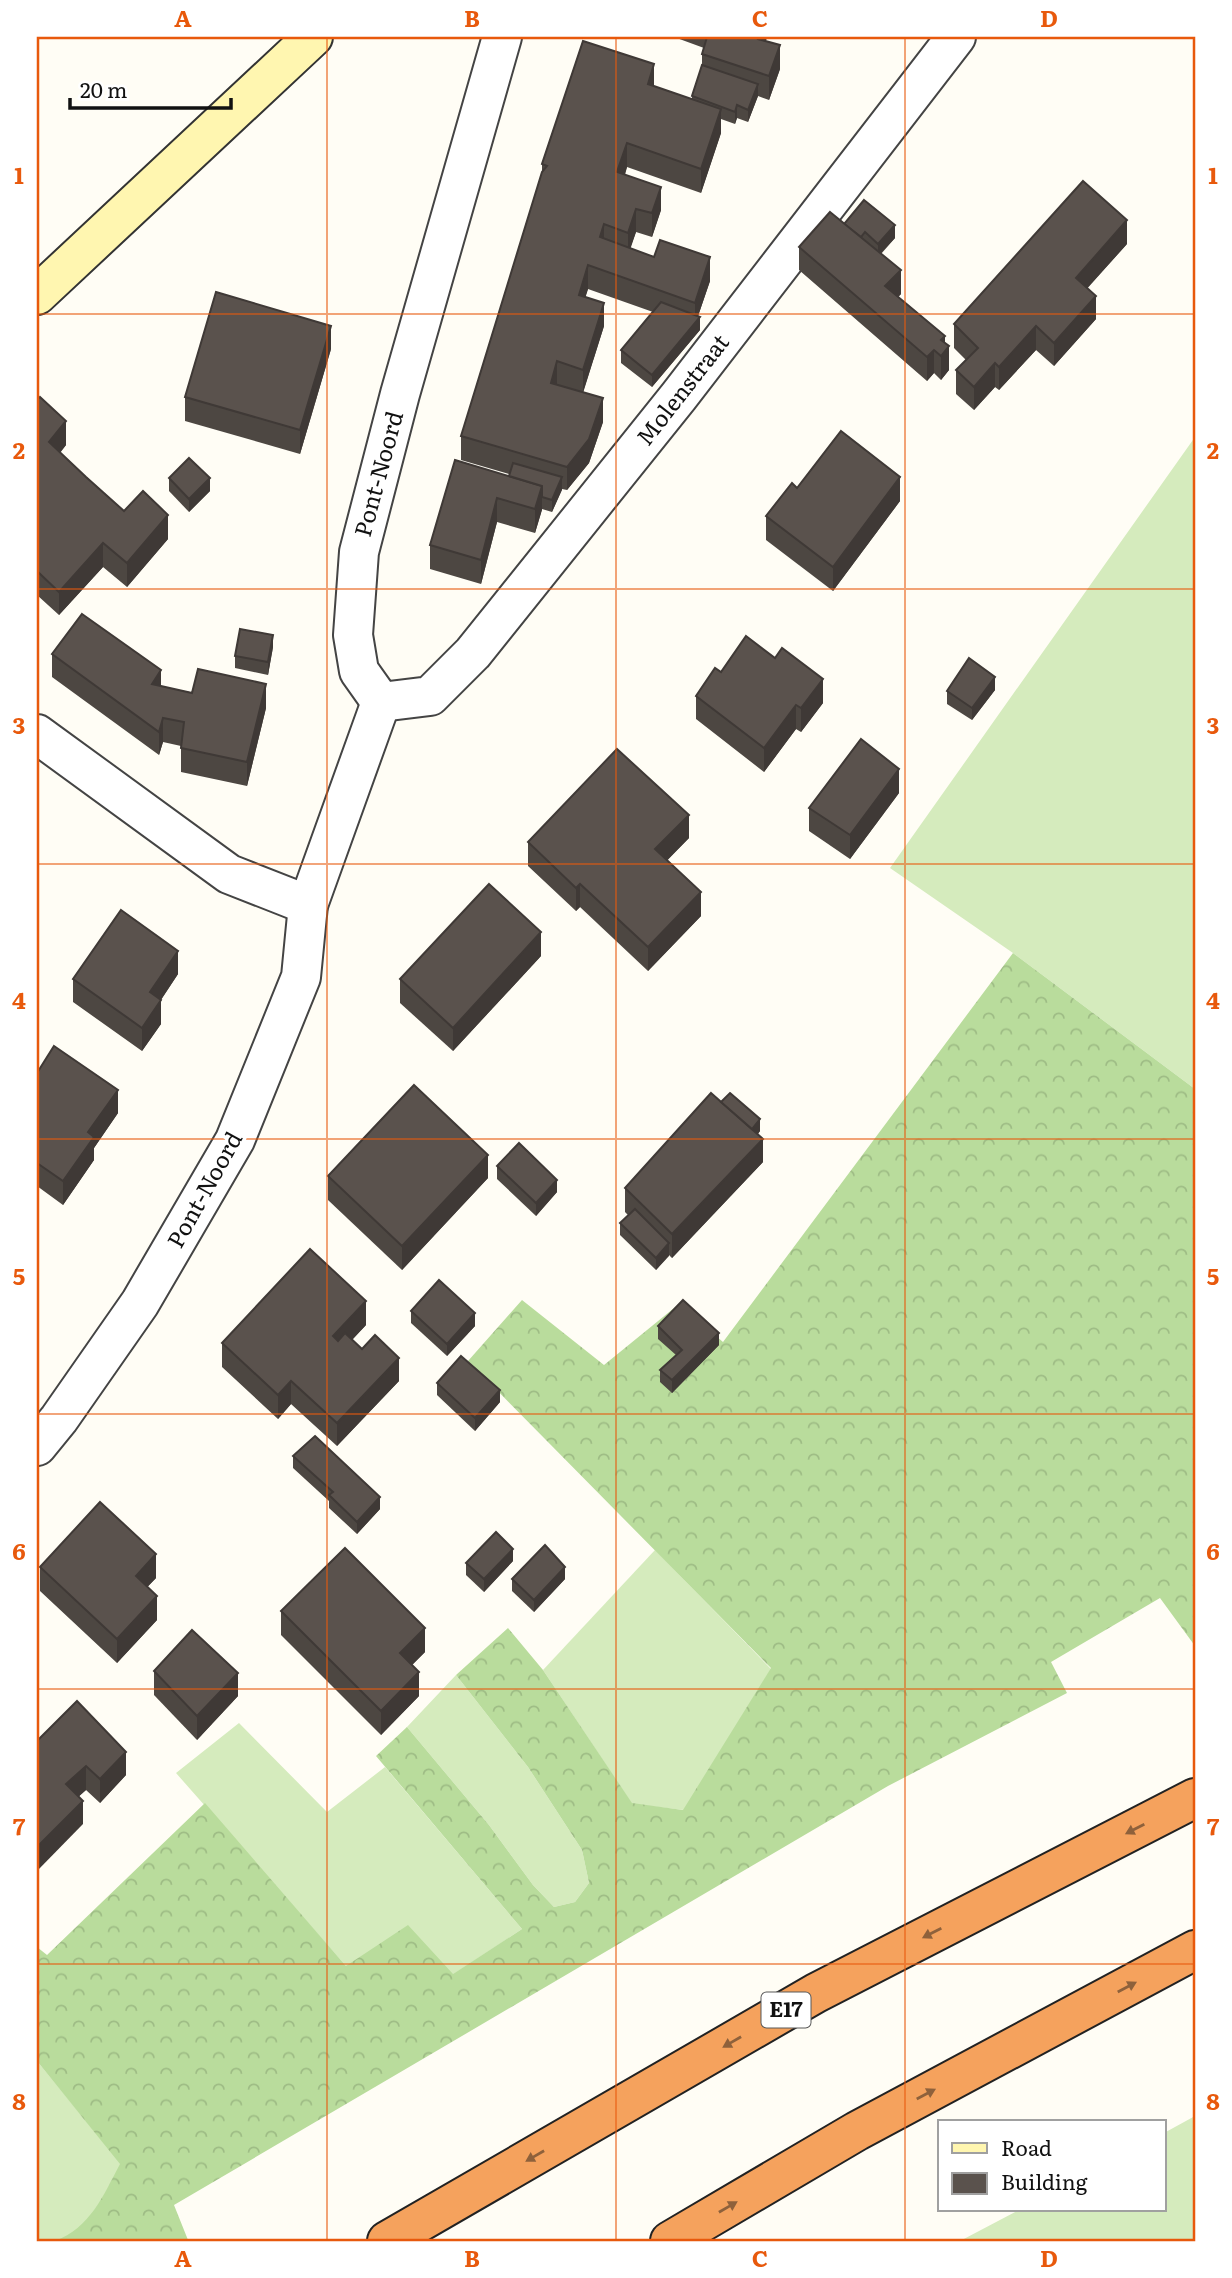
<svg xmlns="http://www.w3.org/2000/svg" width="1232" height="2278" font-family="Literata,serif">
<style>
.grass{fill:#d5ebbd}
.forest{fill:url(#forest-crowns)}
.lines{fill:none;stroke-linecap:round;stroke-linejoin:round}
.street-casing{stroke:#444;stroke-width:42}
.secondary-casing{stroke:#333;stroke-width:42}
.highway-casing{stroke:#222;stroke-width:42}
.street{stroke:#fff;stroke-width:38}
.secondary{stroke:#fff6b0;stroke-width:38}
.highway{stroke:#f5a25d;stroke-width:38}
.wall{fill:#4d4742}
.shaded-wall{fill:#3f3936}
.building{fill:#5a524d;stroke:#3f3936;stroke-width:2}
.oneway{fill:#8e613b}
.grid{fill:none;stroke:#e8590c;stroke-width:2;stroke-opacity:0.55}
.labels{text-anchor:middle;stroke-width:7;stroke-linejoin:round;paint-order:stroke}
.shield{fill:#fff;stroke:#585858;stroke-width:2}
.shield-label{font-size:21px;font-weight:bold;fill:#111}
.street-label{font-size:23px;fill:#111;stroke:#fff}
.neatline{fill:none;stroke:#e8590c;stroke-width:2.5}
.grid-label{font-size:23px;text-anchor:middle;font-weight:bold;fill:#e8590c}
</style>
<defs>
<pattern id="forest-crowns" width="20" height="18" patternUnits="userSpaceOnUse" patternTransform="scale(1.75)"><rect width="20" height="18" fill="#b9dc9c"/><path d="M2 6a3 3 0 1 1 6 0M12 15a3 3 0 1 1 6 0" fill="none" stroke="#9ebc85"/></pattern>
</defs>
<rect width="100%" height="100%" fill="#fffdf5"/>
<g class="grass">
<polygon points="1195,437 1195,1089 1013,953 890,868"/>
<polygon points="655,1550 771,1669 684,1810 632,1804 543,1670"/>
<polygon points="456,1675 528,1767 582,1850 589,1883 575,1902 554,1907 533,1885 489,1825 407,1727"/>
<polygon points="239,1723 327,1812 385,1767 522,1929 452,1975 346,1966 176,1773"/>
<path d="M 37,2061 L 121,2164 C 110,2184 92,2222 74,2234 C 63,2241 49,2241 37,2241 Z"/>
<polygon points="1195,2116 1195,2241 960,2241 1019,2210 1164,2210 1164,2133"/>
</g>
<path class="forest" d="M 1013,953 L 1195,1089 L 1195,1646 L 1160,1598 L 1051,1662 L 1067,1693 L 888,1786 L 174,2205 L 188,2240 L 185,2241 L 55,2241 C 90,2228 103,2196 120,2164 L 37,2061 L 37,1947 L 47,1955 L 205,1803 L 346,1966 L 408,1925 L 453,1974 L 522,1929 L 376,1756 L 407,1727 L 489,1825 L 533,1885 L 554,1907 L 575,1902 L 589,1883 L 582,1850 L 528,1767 L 456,1675 L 508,1628 L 543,1670 L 632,1803 L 683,1810 L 771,1668 L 468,1361 L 522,1300 L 604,1365 L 679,1304 L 723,1342 Z"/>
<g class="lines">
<defs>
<g id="street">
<polyline points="381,702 430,696 473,653 679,396 956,37"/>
<polyline points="381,702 359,671 353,635 359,552 400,394 502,37"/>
<polyline points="37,734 229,874 308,905"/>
<polyline points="37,1446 59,1419 140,1303 235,1140 301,977 308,905 381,702"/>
</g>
<polyline id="secondary" points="37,295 313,37"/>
<g id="highway">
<polyline points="387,2241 816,1993 1195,1798"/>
<polyline points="670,2241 857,2131 1195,1950"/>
</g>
</defs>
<use href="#street" class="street-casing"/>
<use href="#secondary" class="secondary-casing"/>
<use href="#highway" class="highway-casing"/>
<use href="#street" class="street"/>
<use href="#secondary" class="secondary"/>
<use href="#highway" class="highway"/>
</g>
<g class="wall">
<polygon points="674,37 767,37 766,41 780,69 769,100 758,96 748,122 737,118 735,124 721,119 721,133 701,193 627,167 625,175 661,210 652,237 636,232 630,248 710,281 698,316 700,330 652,387 621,363 621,350 653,312 588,289 585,297 604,326 583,392 603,422 589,463 567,490 562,489 552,512 542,509 535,533 497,522 481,584 430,569 430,545 509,476 509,474 461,460 461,436 542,173 542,164 654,86 692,99 692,96 702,65 702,54 704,48"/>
<polygon points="844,224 895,238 881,254 901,294 898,297 945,342 949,370 941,380 934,373 927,381 799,270 799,247"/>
<polygon points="1127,244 1087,288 1096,319 1054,366 1036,350 999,390 995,387 974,410 956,394 956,370 966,360 954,348 954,324"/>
<polygon points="331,349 300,454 185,421 185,397"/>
<polygon points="37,400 66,445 60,453 124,511 168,539 127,587 103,567 59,615 37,595"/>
<polygon points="169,478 210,491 189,512 169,491"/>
<polygon points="797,488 900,501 833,591 766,540 766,516"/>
<polygon points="273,647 268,675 235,668 235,656"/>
<polygon points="52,654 161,686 266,708 247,786 181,772 181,746 163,742 159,755 52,677"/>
<polygon points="995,690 972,720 947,704 947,691"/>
<polygon points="696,696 823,703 801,732 796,729 764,772 696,719"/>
<polygon points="899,793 850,859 809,831 809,808"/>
<polygon points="689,838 667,860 701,916 648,971 580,907 576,911 528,866 528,842"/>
<polygon points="541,956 453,1051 400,1003 400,979"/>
<polygon points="178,974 161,1000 161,1024 142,1051 73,1002 73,979"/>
<polygon points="37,1073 118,1113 94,1148 94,1160 63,1205 37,1186"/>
<polygon points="721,1102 760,1131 758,1134 763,1162 672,1258 669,1255 656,1270 620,1235 620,1223 628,1215 625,1212 625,1188"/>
<polygon points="497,1166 557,1192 536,1216 497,1179"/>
<polygon points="328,1176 488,1178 402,1270 328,1200"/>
<polygon points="411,1311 475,1326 447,1356 411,1323"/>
<polygon points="366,1325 352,1340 399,1381 337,1446 291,1404 278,1419 222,1367 222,1343"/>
<polygon points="658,1326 719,1345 672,1393 660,1382 660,1370 676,1355 658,1339"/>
<polygon points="437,1383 500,1402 475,1431 437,1395"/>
<polygon points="293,1456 380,1509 357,1534 329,1508 329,1501 293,1468"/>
<polygon points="513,1561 484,1592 466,1575 466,1563"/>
<polygon points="40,1567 156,1578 147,1587 157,1620 117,1663 40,1591"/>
<polygon points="512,1579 565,1579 534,1612 512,1591"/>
<polygon points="281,1611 425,1652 412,1665 419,1696 381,1735 281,1635"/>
<polygon points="154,1671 238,1696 197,1740 154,1695"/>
<polygon points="37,1741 126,1775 100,1803 86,1790 79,1796 83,1824"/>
</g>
<g class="shaded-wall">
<polygon points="759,37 767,37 758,63 758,39"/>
<polygon points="780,45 780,69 769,100 769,76"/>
<polygon points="654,64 654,88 648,84"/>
<polygon points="758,84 758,96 748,122 748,110"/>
<polygon points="737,105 737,118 735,124 735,112"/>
<polygon points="721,109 721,133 701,193 701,169"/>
<polygon points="627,143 627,167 617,196 617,172"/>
<polygon points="661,187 661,210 652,237 652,213"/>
<polygon points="636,209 636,232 628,256 628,233"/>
<polygon points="1127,220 1127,244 1076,301 1076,278"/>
<polygon points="604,224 604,248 600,237"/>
<polygon points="895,225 895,238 878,256 878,244"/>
<polygon points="710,257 710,281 696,322 700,317 700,330 652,387 652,375 695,324 695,303"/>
<polygon points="588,265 588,289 579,319 579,295"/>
<polygon points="901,270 901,294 885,310 885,286"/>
<polygon points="1096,296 1096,319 1054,366 1054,343"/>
<polygon points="604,303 604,326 583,393 583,370"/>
<polygon points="331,326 331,349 300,454 300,430"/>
<polygon points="1036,326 1036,350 999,390 999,367"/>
<polygon points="945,336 945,352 949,346 949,370 941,380 941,340"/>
<polygon points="934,350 934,373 927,381 927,357"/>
<polygon points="557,361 557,385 551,383"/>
<polygon points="995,363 995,387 974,410 974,387"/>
<polygon points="603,398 603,422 589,463 567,490 567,467"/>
<polygon points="66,421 66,445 49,466 49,442"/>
<polygon points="562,477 562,490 552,512 552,500"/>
<polygon points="900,477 900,501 833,591 833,567"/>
<polygon points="210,478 210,491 189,512 189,499"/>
<polygon points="542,486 542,510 535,533 535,509"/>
<polygon points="497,498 497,522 481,584 481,560"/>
<polygon points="168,515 168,539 127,587 127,563"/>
<polygon points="103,543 103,567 59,615 59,592"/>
<polygon points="273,635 273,647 268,675 268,662"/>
<polygon points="161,670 161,694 152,684"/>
<polygon points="995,677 995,690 972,720 972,708"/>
<polygon points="823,679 823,703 801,732 801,708"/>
<polygon points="266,684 266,708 247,786 247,762"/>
<polygon points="796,705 796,729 764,772 764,748"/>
<polygon points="163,718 163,742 159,755 159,732"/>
<polygon points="899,769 899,793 850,859 850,835"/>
<polygon points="689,815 689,838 655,873 655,849"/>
<polygon points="580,884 580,907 576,911 576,888"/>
<polygon points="701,892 701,916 648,971 648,947"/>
<polygon points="541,932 541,956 453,1051 453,1028"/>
<polygon points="178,951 178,974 150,1016 150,992"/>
<polygon points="161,1000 161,1024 142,1051 142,1028"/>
<polygon points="118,1090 118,1113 94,1148 94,1160 63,1205 63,1181 88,1132"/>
<polygon points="760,1119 760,1131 746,1148 746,1135"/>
<polygon points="763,1139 763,1162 672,1258 672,1234"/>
<polygon points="488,1155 488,1178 402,1270 402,1246"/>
<polygon points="557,1180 557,1192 536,1216 536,1203"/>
<polygon points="669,1243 669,1256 656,1270 656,1258"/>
<polygon points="366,1301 366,1325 333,1360 333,1336"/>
<polygon points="475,1313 475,1326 447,1356 447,1344"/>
<polygon points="719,1333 719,1345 672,1393 672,1380"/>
<polygon points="399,1358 399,1381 337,1446 337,1423"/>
<polygon points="291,1381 291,1404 278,1419 278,1395"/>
<polygon points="500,1390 500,1402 475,1431 475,1418"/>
<polygon points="380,1497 380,1509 357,1534 357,1522"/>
<polygon points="513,1549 513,1561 484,1592 484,1579"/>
<polygon points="156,1554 156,1578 136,1599 136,1576"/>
<polygon points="565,1567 565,1579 534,1612 534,1600"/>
<polygon points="157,1596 157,1620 117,1663 117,1639"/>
<polygon points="425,1628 425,1652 400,1677 400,1653"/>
<polygon points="419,1672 419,1696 381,1735 381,1711"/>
<polygon points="238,1673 238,1696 197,1740 197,1716"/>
<polygon points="126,1752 126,1775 100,1803 100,1779"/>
<polygon points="86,1766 86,1790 66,1808 66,1784"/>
<polygon points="83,1801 83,1824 37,1871 37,1847"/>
</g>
<g class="building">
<polygon points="707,37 759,37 758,39 780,45 769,76 702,54"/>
<polygon points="583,41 654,64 648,84 721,109 701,169 627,143 617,172 661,187 652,213 636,209 628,233 604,224 600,237 654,257 660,240 710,257 695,303 588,265 579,295 604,303 583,370 557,361 551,383 603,398 589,439 567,467 461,436 542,172 547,166 542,164"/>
<polygon points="702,65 758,84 748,110 737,105 735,112 692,96"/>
<polygon points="1083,181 1127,220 1076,278 1096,296 1054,343 1036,326 999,367 995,363 974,387 956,370 978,348 954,324"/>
<polygon points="864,200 895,225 878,244 865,232 861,237 844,224"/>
<polygon points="830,212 901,270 885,286 945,336 941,340 949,346 941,356 934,350 927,357 799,247"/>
<polygon points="216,292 331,326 300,430 185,397"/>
<polygon points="661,302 700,317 652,375 621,350"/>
<polygon points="40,397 66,421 49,442 86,477 124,511 143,491 168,515 127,563 103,543 59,592 37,571 37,400"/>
<polygon points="841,431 900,477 833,567 766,516 792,483 797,488"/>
<polygon points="189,458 210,478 189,499 169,478"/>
<polygon points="455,460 542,486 535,509 497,498 481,560 430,545"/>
<polygon points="513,463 562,477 552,500 542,497 542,486 509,476"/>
<polygon points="82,614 161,670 152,684 192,693 198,669 266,684 247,762 181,748 184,722 163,718 159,732 52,654"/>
<polygon points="240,629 273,635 268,662 235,656"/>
<polygon points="746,636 775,658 782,648 823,679 801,708 796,705 764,748 696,696 715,668 721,672"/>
<polygon points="969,658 995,677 972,708 947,691"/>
<polygon points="861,739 899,769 850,835 809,808"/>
<polygon points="617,749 689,815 655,849 701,892 648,947 580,884 576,888 528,842"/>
<polygon points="489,884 541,932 453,1028 400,979"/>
<polygon points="121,910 178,951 150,992 161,1000 142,1028 73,979"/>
<polygon points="54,1046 118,1090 88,1132 94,1137 63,1181 37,1163 37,1073"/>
<polygon points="414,1085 488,1155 402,1246 328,1176"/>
<polygon points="711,1093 763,1139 672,1234 625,1188"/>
<polygon points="730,1093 760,1119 752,1129 721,1102"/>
<polygon points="519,1143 557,1180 536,1203 497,1166"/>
<polygon points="635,1209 669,1243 656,1258 620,1223"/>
<polygon points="310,1249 366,1301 333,1336 338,1341 345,1333 362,1349 375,1335 399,1358 337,1423 291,1381 278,1395 222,1343"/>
<polygon points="439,1280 475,1313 447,1344 411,1311"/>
<polygon points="683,1300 719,1333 672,1380 660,1370 682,1350 658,1326"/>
<polygon points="461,1356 500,1390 475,1418 437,1383"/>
<polygon points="315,1436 380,1497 357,1522 329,1495 333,1492 293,1456"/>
<polygon points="100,1502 156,1554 136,1576 157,1596 117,1639 40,1567"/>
<polygon points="496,1532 513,1549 484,1579 466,1563"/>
<polygon points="545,1545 565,1567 534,1600 512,1579"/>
<polygon points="345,1548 425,1628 400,1653 419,1672 381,1711 281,1611"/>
<polygon points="192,1630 238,1673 197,1716 154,1671"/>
<polygon points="77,1701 126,1752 100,1779 86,1766 66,1784 83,1801 37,1847 37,1741"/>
</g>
<defs><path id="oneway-solid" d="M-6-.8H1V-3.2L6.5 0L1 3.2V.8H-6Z" transform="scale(1.75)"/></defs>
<g class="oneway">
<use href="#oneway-solid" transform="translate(1135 1829) rotate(153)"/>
<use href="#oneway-solid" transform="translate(932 1933) rotate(153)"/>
<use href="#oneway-solid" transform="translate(1127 1987) rotate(-28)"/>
<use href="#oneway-solid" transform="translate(732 2042) rotate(150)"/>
<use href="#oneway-solid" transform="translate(926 2094) rotate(-28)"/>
<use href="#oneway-solid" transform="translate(535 2156) rotate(150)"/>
<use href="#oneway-solid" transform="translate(728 2207) rotate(-30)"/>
</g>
<path class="grid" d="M 327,37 L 327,2241M 616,37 L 616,2241M 905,37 L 905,2241M 37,314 L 1195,314M 37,589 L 1195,589M 37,864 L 1195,864M 37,1139 L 1195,1139M 37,1414 L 1195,1414M 37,1689 L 1195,1689M 37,1964 L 1195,1964"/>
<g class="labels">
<rect class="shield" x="761.5" y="1992.5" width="49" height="35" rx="5"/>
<g class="shield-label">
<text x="786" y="2017">E17</text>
</g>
<g class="street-label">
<text transform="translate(683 390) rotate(-52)" y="8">Molenstraat</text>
<text transform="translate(379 474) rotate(-75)" y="8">Pont-Noord</text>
<text transform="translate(205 1190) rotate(-61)" y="8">Pont-Noord</text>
</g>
</g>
<rect width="1232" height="2278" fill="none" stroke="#ffffff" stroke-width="77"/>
<rect x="938" y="2120" width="228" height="91" fill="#ffffff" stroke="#a0a0a0" stroke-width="2"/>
<rect x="952" y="2143" width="35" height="10" fill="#fff6b0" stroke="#a0a0a0" stroke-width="2"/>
<text x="1001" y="2156" font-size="21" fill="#111111">Road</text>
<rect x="952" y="2173" width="35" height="21" fill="#5a524d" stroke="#a0a0a0" stroke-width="2"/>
<text x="1001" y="2190" font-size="21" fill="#111111">Building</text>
<path d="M70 98v10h161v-10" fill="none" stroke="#111111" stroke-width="3.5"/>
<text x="80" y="98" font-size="21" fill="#111111" stroke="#ffffff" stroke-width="5" paint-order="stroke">20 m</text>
<rect x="38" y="38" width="1156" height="2202" class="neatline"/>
<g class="grid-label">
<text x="183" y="27">A</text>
<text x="472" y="27">B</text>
<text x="760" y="27">C</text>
<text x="1049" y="27">D</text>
<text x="19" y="184">1</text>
<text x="1213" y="184">1</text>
<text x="19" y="459">2</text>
<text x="1213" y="459">2</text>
<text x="19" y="734">3</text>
<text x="1213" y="734">3</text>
<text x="19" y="1009">4</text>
<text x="1213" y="1009">4</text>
<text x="19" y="1285">5</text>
<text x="1213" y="1285">5</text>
<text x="19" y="1560">6</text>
<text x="1213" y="1560">6</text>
<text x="19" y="1835">7</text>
<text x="1213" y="1835">7</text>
<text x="19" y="2110">8</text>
<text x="1213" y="2110">8</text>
<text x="183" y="2267">A</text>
<text x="472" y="2267">B</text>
<text x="760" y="2267">C</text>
<text x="1049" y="2267">D</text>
</g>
</svg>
